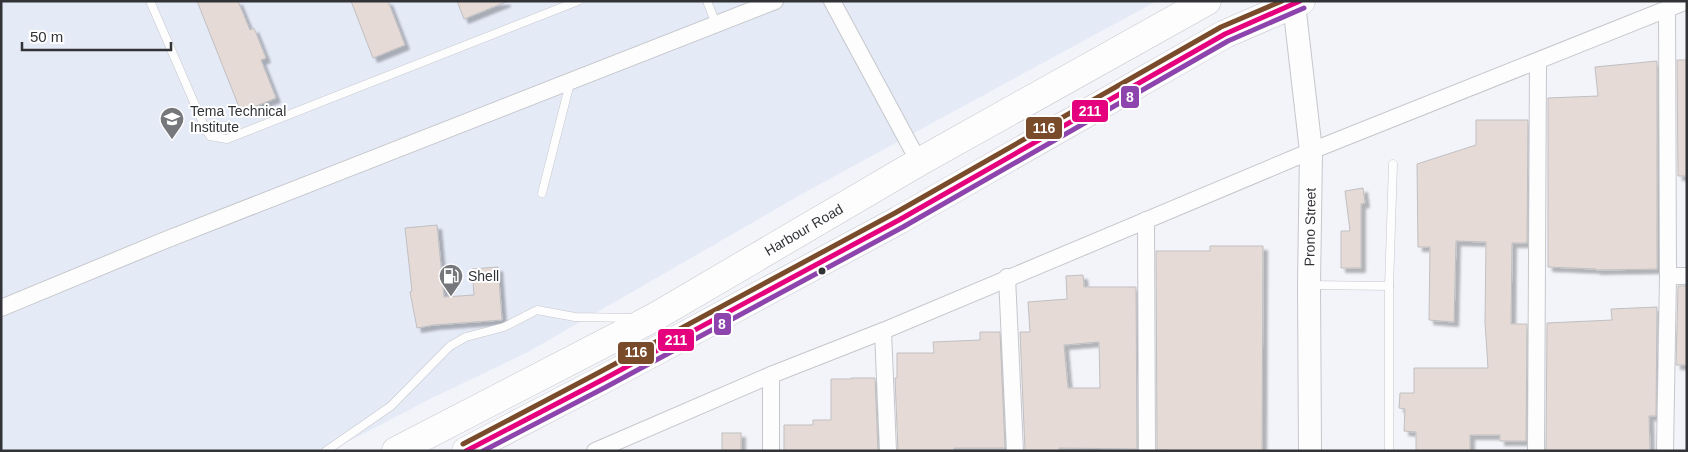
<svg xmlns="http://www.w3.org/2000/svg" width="1688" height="452" font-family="Arial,sans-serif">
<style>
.built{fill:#e5eaf7}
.building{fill:#e6dad6;stroke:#c0bfc1;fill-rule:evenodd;filter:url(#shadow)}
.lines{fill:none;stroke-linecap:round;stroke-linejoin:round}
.lane-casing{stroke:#c5c7cb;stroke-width:9}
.street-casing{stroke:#c5c7cb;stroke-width:18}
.secondary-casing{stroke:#c5c7cb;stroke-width:24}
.highway-casing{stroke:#c5c7cb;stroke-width:29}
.lane{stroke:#fdfdfe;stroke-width:8}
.street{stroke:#fdfdfe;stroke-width:16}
.secondary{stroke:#fdfdfe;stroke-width:22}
.highway{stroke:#fdfdfe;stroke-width:28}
.bus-1-casing{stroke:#fff;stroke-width:9}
.bus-2-casing{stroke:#fff;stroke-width:9}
.bus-3-casing{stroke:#fff;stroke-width:9}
.bus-1{stroke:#e5007d;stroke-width:5}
.bus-2{stroke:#8e44ad;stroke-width:5}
.bus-3{stroke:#7a4b2a;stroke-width:5}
.bus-dot{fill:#313337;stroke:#fff;stroke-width:2}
.labels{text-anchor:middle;stroke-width:4;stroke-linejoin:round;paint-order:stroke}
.poi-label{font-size:14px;fill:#313337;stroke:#fff;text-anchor:start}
.street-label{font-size:14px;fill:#313337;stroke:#fff}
.line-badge{stroke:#fff;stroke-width:2}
.badge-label{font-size:14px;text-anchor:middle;font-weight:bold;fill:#fff}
</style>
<defs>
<filter id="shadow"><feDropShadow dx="4.5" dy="4.5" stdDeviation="1" flood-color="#0004"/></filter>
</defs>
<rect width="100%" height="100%" fill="#f2f4fa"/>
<polygon class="built" points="1,1 1157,1 809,190 528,352 432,398 330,451 1,451"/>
<g class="building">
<polygon points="197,1 238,1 250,30 254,28 266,58 261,60 276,98 241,112"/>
<polygon points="351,1 388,1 405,45 373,58"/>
<polygon points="457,1 506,1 506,2 464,19"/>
<polygon points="1677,60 1687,60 1687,176 1678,176"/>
<polygon points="1657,61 1657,269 1596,270 1596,269 1548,267 1548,98 1598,96 1595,67"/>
<polygon points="1476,120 1528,120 1527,243 1512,243 1511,324 1527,324 1526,441 1500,441 1500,435 1470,435 1470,451 1416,451 1416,432 1404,431 1405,409 1399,408 1400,393 1414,393 1414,368 1488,368 1485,322 1486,242 1456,241 1454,322 1429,320 1430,247 1418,247 1417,164 1476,145"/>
<polygon points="1363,188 1365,203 1361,204 1361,268 1341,268 1341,231 1350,231 1345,191"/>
<polygon points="437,225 444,297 474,295 472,269 498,267 502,320 434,325 417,328 410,292 412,291 405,228"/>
<polygon points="1210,246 1263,246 1262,451 1157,450 1156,251 1210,251"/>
<path d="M 1083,275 L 1084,287 L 1136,287 L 1137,449 L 1059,448 L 1059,451 L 1025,451 L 1020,332 L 1030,332 L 1028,302 L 1067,299 L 1066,276 ZM 1099,342 L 1100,388 L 1068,388 L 1064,345 Z"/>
<polygon points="1678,286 1687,286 1687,365 1676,365"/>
<polygon points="1657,307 1656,416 1649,416 1650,451 1546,451 1547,323 1612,320 1611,309"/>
<polygon points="980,332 1000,332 1005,448 954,448 954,451 898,451 895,378 897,378 897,353 934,353 933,342 980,340"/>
<polygon points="851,378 875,378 878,451 784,451 784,425 813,425 813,420 831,420 831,379 851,379"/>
<rect x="722" y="433" width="19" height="18"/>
</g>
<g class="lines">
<defs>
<g id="lane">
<polyline points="150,1 206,130 210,136 227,139 578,1"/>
<polyline points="707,1 716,24"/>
<polyline points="542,193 570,83"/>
<polyline points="1311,285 1389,286 1393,164"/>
<polyline points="1389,286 1389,451"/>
<polyline points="326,451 391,406 450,346 466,337 504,327 537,310 575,317 634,318"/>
</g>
<g id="street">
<polyline points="832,1 919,162"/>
<polyline points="1146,220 1147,451"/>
<polyline points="1668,276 1687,276"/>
<polyline points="1007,277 1015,451"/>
<polyline points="1,308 163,241 775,1"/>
<polyline points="883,331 888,451"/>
<polyline points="595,451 771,375 883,331 1311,151 1687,1"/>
<polyline points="771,451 771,375"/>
<polyline points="1536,451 1538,62"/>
<polyline points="1665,451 1668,276 1667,9"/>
</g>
<polyline id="secondary" points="1294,4 1311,151 1309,285 1310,451"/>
<g id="highway">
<path id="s1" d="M 396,451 L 653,318 L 919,162 L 1207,1"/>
<polyline points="466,451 602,380 899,220 1225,34 1301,1"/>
</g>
</defs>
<use href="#lane" class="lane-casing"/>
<use href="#street" class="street-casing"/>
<use href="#secondary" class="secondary-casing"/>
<use href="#highway" class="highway-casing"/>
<use href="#lane" class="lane"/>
<use href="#street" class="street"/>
<use href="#secondary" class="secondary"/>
<use href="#highway" class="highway"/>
<defs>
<polyline id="bus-1" points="466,451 602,380 899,220 1225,34 1300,1"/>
<polyline id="bus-2" points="483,451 606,387 903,227 1228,41 1304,8"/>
<polyline id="bus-3" points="463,444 598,373 895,213 1221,27 1282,1"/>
</defs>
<use href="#bus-1" class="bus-1-casing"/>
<use href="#bus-2" class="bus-2-casing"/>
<use href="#bus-3" class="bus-3-casing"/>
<use href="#bus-1" class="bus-1"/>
<use href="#bus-2" class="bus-2"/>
<use href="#bus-3" class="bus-3"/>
</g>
<defs>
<symbol id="school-pin" viewBox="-11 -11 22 30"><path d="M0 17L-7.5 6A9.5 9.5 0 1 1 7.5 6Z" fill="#75777b" stroke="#fff"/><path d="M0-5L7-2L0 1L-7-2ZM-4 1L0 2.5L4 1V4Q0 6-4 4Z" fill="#fff"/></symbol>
<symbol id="fuel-pin" viewBox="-11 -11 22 30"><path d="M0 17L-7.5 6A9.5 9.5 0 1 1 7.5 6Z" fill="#75777b" stroke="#fff"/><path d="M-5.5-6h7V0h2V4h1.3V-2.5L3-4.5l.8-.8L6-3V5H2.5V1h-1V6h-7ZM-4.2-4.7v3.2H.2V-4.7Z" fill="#fff"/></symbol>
</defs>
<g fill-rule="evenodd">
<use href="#school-pin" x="158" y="105" width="28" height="38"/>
<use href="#fuel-pin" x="437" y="262" width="28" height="38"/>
</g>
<circle class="bus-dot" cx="822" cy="271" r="4.5"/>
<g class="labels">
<g class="poi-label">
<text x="190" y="116">Tema Technical<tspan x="190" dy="16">Institute</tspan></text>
<text x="468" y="281">Shell</text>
</g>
<g class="street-label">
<text transform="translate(1310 227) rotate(-89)" y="5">Prono Street</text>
<text dy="5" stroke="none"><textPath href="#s1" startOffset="464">Harbour Road</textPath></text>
</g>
</g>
<g class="line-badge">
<rect x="1120" y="85" width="20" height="24" rx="5" fill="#8e44ad"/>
<rect x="1071" y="99" width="38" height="24" rx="5" fill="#e5007d"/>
<rect x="1025" y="116" width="38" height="24" rx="5" fill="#7a4b2a"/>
<rect x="713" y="312" width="19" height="24" rx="5" fill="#8e44ad"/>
<rect x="657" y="328" width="38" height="24" rx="5" fill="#e5007d"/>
<rect x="617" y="341" width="38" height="24" rx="5" fill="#7a4b2a"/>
</g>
<g class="badge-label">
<text x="1130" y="102">8</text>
<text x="1090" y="116">211</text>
<text x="1044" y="133">116</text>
<text x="722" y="329">8</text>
<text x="676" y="345">211</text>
<text x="636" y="357">116</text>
</g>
<rect width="1688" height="452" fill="none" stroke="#313337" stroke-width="5"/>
<path d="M22 42v8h149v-8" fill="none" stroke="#313337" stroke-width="2.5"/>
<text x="30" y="42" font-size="15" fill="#313337" stroke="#ffffff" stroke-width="4" paint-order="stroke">50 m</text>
</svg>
